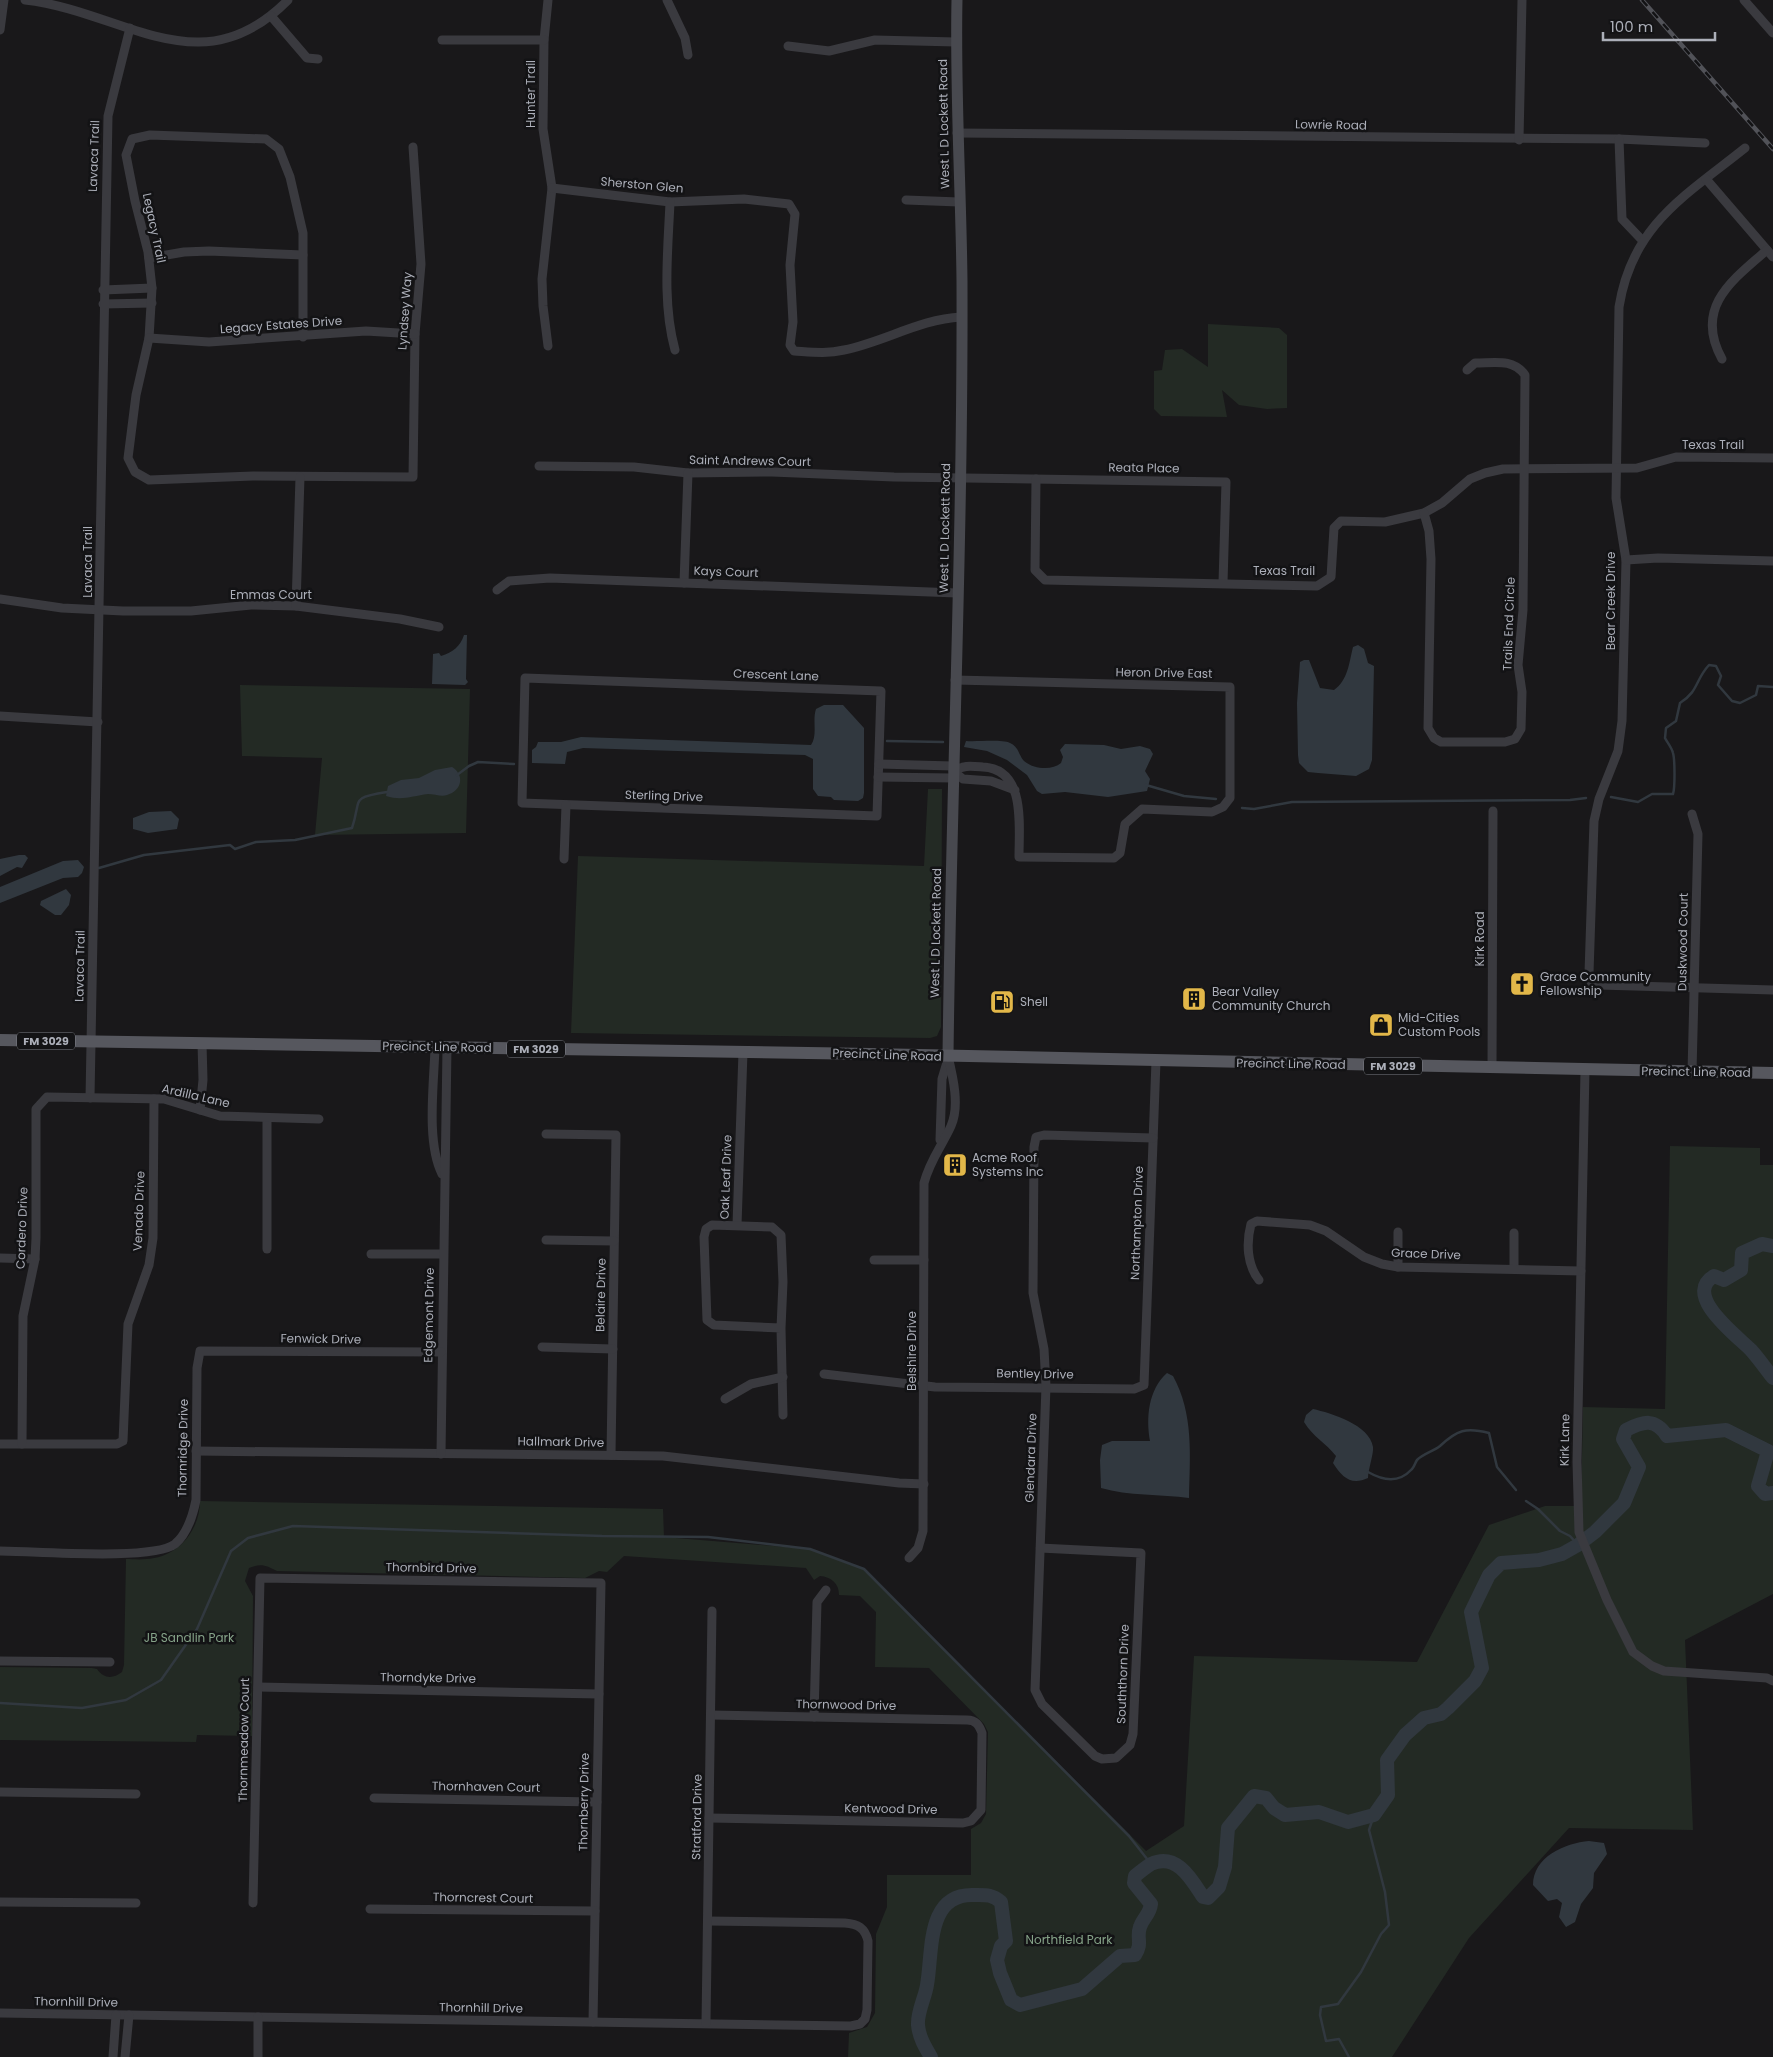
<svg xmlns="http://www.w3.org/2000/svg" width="1773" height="2057" font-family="Poppins,sans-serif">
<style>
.green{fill:#232a24}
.water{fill:#31383f}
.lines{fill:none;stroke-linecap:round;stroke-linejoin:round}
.stream{stroke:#31383f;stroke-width:2.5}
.river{stroke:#31383f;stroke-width:14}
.street{stroke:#3a3a3f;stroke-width:9}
.secondary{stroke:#48494f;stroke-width:11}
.primary{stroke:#56575e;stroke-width:12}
.rail-casing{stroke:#515258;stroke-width:4.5}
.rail{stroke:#131315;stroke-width:2.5;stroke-dasharray:8;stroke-linecap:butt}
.labels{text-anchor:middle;stroke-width:5;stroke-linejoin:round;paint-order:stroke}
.shield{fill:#131315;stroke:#7e8088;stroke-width:1}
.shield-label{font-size:11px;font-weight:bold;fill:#acafb9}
.street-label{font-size:12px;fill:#acafb9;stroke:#131315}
.poi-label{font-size:12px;fill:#acafb9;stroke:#131315;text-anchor:start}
.park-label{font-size:12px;fill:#85a288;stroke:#131315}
</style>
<rect width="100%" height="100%" fill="#19181a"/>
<g class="green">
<polygon points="1208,324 1279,328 1287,335 1287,408 1267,409 1239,405 1222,390 1227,417 1161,416 1154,409 1154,371 1162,370 1165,350 1182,349 1208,367"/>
<polygon points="240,685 470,689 466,833 315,835 322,758 242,756"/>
<polygon points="928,789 942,789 941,1027 937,1036 930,1038 571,1033 578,856 924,866"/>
<path d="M 1670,1146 L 1760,1148 L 1760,1165 L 1773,1165 L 1773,1594 L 1685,1640 L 1693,1830 L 1569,1828 L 1469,1938 L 1392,2057 L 848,2057 L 849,2033 L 867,2027 L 875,2013 L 876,1934 L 887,1907 L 887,1875 L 971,1875 L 971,1829 L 981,1823 L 986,1814 L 988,1732 L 984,1724 L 929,1668 L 875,1667 L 876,1612 L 860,1596 L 839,1595 C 839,1583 831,1577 820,1576 L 814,1580 L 806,1568 L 624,1556 L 607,1572 L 599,1571 L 585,1578 L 277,1571 C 266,1565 261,1563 249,1568 L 245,1581 L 253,1596 L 252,1736 L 197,1735 L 196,1742 L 0,1740 L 0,1667 L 92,1668 L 97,1669 C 104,1679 113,1679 122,1672 L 124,1665 L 126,1559 C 133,1559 139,1560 146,1559 C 177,1558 200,1531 200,1501 L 663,1509 L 664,1537 L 810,1549 L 864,1569 L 1146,1851 L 1184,1826 L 1194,1656 L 1417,1662 L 1489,1525 L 1545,1506 L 1581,1506 L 1583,1407 L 1665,1409 Z"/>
</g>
<g class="water">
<path d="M 464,635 L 467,635 L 466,679 L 468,682 L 465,685 L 432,684 L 433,654 L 439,653 L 441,656 C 453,652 460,647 464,635 Z"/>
<path d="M 1358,645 L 1364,649 L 1368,663 L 1374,666 L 1372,760 L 1369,769 L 1356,776 L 1318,773 L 1308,772 L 1299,763 L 1298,755 L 1297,703 L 1300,662 L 1304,660 L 1309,660 L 1320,688 L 1334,690 C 1348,680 1349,663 1353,647 Z"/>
<path d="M 824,705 L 843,705 L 864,728 L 864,793 L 863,798 L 858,801 L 834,800 L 831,797 L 818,796 L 813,789 L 813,759 L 805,755 L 583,748 L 567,752 L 565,764 L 532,763 L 532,750 L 536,747 L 538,742 L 561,742 L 581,737 L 811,745 C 818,735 812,720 816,709 Z"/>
<path d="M 966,741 C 977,742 1001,739 1010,743 C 1019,747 1018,754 1024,761 C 1033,769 1052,771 1061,763 L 1063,757 L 1060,750 L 1065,744 L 1104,745 L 1121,749 L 1140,746 L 1150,749 L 1153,754 L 1145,771 L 1150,779 L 1147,791 L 1108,797 L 1065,792 L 1042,794 L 1037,791 L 1027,775 L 1007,760 L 987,751 L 964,747 Z"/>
<path d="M 452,767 C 465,775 462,791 447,795 C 442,797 434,794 428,794 C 412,796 402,801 386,796 L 388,786 L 401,780 L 419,778 L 435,770 Z"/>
<polygon points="171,811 179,819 177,829 148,833 133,829 133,818 149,812"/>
<polygon points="19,855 25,855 28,858 22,868 17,867 0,876 0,859"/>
<polygon points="78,860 84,867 82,873 78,877 63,878 0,903 0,887 63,861"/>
<polygon points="66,889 71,895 69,905 61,915 55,915 40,905 41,901"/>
<path d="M 1167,1373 L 1173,1376 C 1194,1414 1190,1456 1189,1498 C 1161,1494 1128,1496 1101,1488 L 1100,1460 L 1102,1445 L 1112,1441 L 1150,1441 C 1146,1418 1148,1390 1167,1373 Z"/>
<path d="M 1313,1409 C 1331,1413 1370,1425 1373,1447 C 1374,1453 1368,1470 1368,1478 C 1351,1486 1342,1477 1333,1463 L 1336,1456 C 1326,1443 1313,1437 1304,1422 L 1306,1415 Z"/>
<path d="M 1589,1841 L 1604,1843 L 1607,1854 L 1594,1873 L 1593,1888 L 1581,1904 L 1575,1922 L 1566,1927 L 1559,1917 L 1562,1903 L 1557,1899 L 1548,1901 L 1533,1885 C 1533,1857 1565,1843 1589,1841 Z"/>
</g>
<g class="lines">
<g class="stream">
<polyline points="887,741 943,742"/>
<polyline points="457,775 469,766 478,762 514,764"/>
<polyline points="1146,785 1184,796 1216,799"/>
<path d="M 1611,797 L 1638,802 L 1652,794 L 1673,794 C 1675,788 1675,760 1673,753 C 1672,748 1667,742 1665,738 L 1666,728 L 1676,721 L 1680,703 C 1699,691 1695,680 1709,665 L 1716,666 L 1721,676 L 1718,685 L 1732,701 L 1740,703 L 1756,695 L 1758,686 L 1773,687"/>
<polyline points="1242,808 1254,809 1292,802 1570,800 1586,798"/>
<path d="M 99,868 L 144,855 L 230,845 L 235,849 L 256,842 L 295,840 L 352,828 C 362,799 349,798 387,792"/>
<path d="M 1368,1472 C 1382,1480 1398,1484 1411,1470 C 1414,1468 1415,1463 1417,1460 C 1423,1454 1434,1451 1440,1446 C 1457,1430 1466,1427 1489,1433 L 1497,1467 L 1516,1490"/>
<polyline points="1526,1501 1538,1509 1560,1531 1570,1536 1578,1545"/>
<polyline points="0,1703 82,1708 126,1700 161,1680 197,1629 231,1551 248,1538 293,1526 602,1536 708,1537 810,1549 864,1569 1129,1836 1151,1864"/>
<polyline points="1349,2057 1339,2039 1326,2041 1320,2015 1321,2007 1338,2004 1361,1972 1381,1934 1389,1925 1385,1892 1369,1830 1374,1815"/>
</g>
<g class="river">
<path d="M 1773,1246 L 1762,1244 L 1742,1253 L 1741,1270 L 1724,1280 L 1714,1276 C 1682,1295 1737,1336 1751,1350 C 1759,1359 1766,1369 1773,1378"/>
<path d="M 931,2057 C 925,2047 919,2037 918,2025 C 917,2012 925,1998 927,1985 C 933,1951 926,1894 973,1895 C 985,1895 992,1894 1001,1902 L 1006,1941 L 1001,1946 L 997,1960 L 1000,1973 L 1011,2000 L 1020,2005 L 1082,1989 L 1120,1956 L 1135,1955 C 1143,1943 1136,1938 1140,1927 C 1143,1918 1150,1914 1151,1904 L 1134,1883 L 1135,1876 C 1140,1872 1146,1867 1151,1864 C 1177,1852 1192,1880 1203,1897 L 1208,1898 L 1219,1887 L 1225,1867 L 1228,1828 L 1254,1796 L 1266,1798 L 1274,1808 L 1285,1815 L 1319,1812 L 1348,1822 L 1374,1815 L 1388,1795 L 1387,1760 L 1405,1735 L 1424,1718 L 1441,1714 L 1448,1708 L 1475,1681 L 1482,1668 L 1471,1612 L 1489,1575 L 1501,1563 L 1539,1560 L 1562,1554 L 1578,1545 L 1595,1532 L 1624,1503 L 1639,1467 L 1623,1439 L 1626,1430 C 1644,1421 1655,1418 1667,1436 L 1726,1430 L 1768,1451 L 1758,1486 L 1765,1494 L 1773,1493"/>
</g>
<g class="street">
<path d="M 25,0 C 124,11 200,89 288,0"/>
<polyline points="548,0 544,40 543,129 552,188 542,279 543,306 548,346"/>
<polyline points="667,0 685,38 688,55"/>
<polyline points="1744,0 1773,33"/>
<polyline points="271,16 307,58 318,59"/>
<polyline points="0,30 4,0"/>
<polyline points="442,40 544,40"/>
<polyline points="788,46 829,51 875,40 956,42"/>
<polyline points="957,133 1619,139 1705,143"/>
<polyline points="1619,139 1622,219 1642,240"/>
<polyline points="1519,140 1522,0"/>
<path d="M 1745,148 C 1685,196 1632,225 1619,307 L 1616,498 L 1626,560 L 1622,721 L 1618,751 L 1599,799 L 1594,821 L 1589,973 L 1591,982 L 1599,985 L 1773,990"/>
<polyline points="1706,179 1773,257"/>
<path d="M 552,188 L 670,202 L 744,199 L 789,204 L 795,214 L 790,265 L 793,322 L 790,345 L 794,351 C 811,352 827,354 844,350 C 884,342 920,319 961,317"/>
<polyline points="906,200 959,202"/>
<path d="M 670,202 C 668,250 662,303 675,350"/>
<polyline points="149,258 184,252 209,251 303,255"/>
<polyline points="103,290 152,288"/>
<polyline points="103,304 152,303"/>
<polyline points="303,337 303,233 290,177 279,149 266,139 150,135 132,139 126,155 135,201 148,252 152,288 149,338 136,395 128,458 135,472 149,480 253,476 413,477 415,334 421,264 413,147"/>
<polyline points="149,338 209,342 366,331 415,334"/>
<path d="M 1722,359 C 1694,308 1731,281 1767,250"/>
<polyline points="539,466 634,467 688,473 772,472 894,477 1226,482 1223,583"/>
<polyline points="1036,479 1035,570 1045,580 1317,586 1331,577 1334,528 1341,521 1385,522 1424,513 1442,503 1470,479 1485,473 1503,469 1637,468 1676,457 1773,458"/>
<path d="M 1424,513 L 1429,531 L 1431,559 L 1428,728 L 1434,738 L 1441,742 L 1505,742 L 1515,739 L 1521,729 L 1522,692 L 1518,665 L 1523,610 L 1525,375 C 1513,358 1494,363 1475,363 L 1467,370"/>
<polyline points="1626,560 1658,558 1773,561"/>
<polyline points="684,583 688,473"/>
<polyline points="497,590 509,581 550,578 957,593"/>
<polyline points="0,599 62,608 123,611 191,611 251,605 296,606 400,619 439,627"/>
<polyline points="296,606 300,477"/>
<polygon points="525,678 881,691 877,816 522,803"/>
<path d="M 955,680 L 1230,687 L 1230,798 L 1223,807 L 1212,812 L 1142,809 L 1125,824 L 1120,853 L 1114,858 L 1019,857 C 1019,825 1026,769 983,767 C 970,766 964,765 953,771 L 963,779 L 991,781 L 1015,790"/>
<polyline points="0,716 98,722"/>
<polyline points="879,764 953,766"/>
<polyline points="878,777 953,778"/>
<polyline points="1692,814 1698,834 1692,1072"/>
<polyline points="564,859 566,805"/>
<path d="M 435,1047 C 434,1084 426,1142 442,1174"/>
<polyline points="1492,1068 1493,811"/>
<polyline points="1585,1070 1577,1462 1579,1532 1607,1600 1633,1652 1652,1666 1664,1671 1767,1678 1773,1681"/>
<polyline points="90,1098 108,116 130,28"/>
<polyline points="200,1110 203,1080 202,1043"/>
<polyline points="267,1118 267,1249"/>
<polyline points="546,1134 616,1135 611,1455"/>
<polyline points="940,1140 942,1079 948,1059"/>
<polyline points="737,1225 743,1052"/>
<polyline points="1398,1232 1398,1267"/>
<polyline points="546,1240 614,1241"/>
<polyline points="371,1254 443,1254"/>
<polyline points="0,1258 35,1259"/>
<polyline points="874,1260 924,1260"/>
<polyline points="1514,1269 1514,1233"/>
<path d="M 1259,1280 C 1247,1265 1246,1243 1251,1224 L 1257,1221 L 1310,1225 L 1326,1231 L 1364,1257 L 1382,1264 L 1398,1267 L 1581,1271"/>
<polyline points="781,1328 714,1325 707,1320 704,1237 706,1229 712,1225 772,1227 781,1235 783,1282 781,1328 783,1415"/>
<polyline points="542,1347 613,1349"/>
<polyline points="824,1374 935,1387 1134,1389 1144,1385 1156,1061"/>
<polyline points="725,1399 751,1384 783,1377"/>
<polyline points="0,1444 117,1444 123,1441 128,1324 149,1265 153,1238 154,1099"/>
<polyline points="22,1444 23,1316 35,1259 36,1238 36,1109 47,1097 164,1099 220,1116 319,1119"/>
<polyline points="196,1451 663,1456 899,1483 924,1484"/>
<polyline points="441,1454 447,1047"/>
<polyline points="1040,1548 1141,1553 1133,1734 1130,1745 1116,1758 1102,1759 1095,1756 1042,1704 1035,1690 1046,1386 1044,1349 1033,1293 1034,1147 1036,1137 1044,1135 1153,1138"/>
<path d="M 0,1551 C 33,1551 153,1561 175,1544 C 188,1533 193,1515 196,1500 L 197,1368 L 200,1351 L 441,1352"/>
<path d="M 909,1558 L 918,1548 L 923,1531 L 924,1183 C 930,1160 942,1146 951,1126 C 960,1106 953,1077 948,1056"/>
<polyline points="0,1661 110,1662"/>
<polyline points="258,1687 599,1694"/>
<polyline points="814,1717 817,1602 826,1590"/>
<polyline points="0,1792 136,1794"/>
<polyline points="374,1798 597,1802"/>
<path d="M 709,1818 L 963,1823 L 971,1821 L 981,1810 L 982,1733 C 979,1725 976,1720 967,1720 L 711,1715"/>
<polyline points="0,1902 136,1903"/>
<polyline points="253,1903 260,1578 601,1583 593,2022"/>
<polyline points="370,1909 595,1911"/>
<path d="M 0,2013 L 851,2026 L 860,2024 L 865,2019 L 867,2010 L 868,1941 C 865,1928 858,1924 845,1923 L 708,1921"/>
<polyline points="706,2023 712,1611"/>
<polyline points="113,2057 116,2015"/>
<polyline points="125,2057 129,2015"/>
<polyline points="258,2057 258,2017"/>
</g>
<path class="secondary" d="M 948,1056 C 951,798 963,540 962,281 C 961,188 955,94 957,0"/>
<polyline class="primary" points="0,1040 870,1054 1773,1073"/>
<defs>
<polyline id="rail" points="1642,0 1773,149"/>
</defs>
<use href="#rail" class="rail-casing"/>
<use href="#rail" class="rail"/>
</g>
<defs>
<symbol id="church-square" viewBox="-11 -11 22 22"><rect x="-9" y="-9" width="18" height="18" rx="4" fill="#e2b749" stroke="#131315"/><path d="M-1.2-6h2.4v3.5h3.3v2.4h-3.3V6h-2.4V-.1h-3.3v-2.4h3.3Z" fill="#111"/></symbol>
<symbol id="building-square" viewBox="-11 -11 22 22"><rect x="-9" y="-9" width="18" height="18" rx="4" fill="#e2b749" stroke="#131315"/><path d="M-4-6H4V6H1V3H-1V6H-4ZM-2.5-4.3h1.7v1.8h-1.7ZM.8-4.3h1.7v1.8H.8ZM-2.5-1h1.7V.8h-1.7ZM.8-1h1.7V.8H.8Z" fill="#111"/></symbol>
<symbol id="fuel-square" viewBox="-11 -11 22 22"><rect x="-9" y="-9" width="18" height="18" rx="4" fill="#e2b749" stroke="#131315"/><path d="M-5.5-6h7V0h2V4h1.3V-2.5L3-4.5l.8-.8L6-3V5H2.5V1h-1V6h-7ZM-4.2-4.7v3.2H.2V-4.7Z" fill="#111"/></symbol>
<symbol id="shop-square" viewBox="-11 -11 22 22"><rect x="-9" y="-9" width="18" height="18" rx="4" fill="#e2b749" stroke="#131315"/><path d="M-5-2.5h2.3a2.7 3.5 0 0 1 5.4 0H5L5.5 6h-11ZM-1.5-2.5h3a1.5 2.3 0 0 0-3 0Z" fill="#111"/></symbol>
</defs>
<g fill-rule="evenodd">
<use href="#church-square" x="1508" y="970" width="28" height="28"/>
<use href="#building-square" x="1180" y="985" width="28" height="28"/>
<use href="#fuel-square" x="988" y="988" width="28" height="28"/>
<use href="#shop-square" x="1367" y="1011" width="28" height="28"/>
<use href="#building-square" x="941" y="1151" width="28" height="28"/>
</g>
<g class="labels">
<g class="shield">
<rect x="17" y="1032.5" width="58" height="17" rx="4"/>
<rect x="507" y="1040.5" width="58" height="17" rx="4"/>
<rect x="1364" y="1057.5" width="58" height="17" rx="4"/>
</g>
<g class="shield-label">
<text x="46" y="1045">FM 3029</text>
<text x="536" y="1053">FM 3029</text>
<text x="1393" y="1070">FM 3029</text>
</g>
<g class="street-label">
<text transform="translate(531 94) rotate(-90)" y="4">Hunter Trail</text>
<text transform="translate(944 124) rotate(-91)" y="4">West L D Lockett Road</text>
<text transform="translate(1331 125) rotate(1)" y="4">Lowrie Road</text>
<text transform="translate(94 156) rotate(-88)" y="4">Lavaca Trail</text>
<text transform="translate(642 185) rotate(5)" y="4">Sherston Glen</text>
<text transform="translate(154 228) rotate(78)" y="4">Legacy Trail</text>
<text transform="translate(405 311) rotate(-86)" y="4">Lyndsey Way</text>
<text transform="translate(281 325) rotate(-4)" y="4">Legacy Estates Drive</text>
<text x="1713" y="449">Texas Trail</text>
<text transform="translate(750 461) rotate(1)" y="4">Saint Andrews Court</text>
<text transform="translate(1144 468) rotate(1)" y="4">Reata Place</text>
<text transform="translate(945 528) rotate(-89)" y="4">West L D Lockett Road</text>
<text transform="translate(88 562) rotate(-90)" y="4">Lavaca Trail</text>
<text x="1284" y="575">Texas Trail</text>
<text transform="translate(726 572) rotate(2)" y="4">Kays Court</text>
<text x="271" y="599">Emmas Court</text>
<text transform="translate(1611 601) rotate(-90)" y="4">Bear Creek Drive</text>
<text transform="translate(1509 624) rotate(-88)" y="4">Trails End Circle</text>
<text transform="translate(1164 673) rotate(1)" y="4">Heron Drive East</text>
<text transform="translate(776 675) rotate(2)" y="4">Crescent Lane</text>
<text transform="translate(664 796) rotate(2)" y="4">Sterling Drive</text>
<text transform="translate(936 933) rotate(-89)" y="4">West L D Lockett Road</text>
<text transform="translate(1480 939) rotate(-90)" y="4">Kirk Road</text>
<text transform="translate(1683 942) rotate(-89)" y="4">Duskwood Court</text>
<text transform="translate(80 966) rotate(-89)" y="4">Lavaca Trail</text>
<text transform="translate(437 1047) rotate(1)" y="4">Precinct Line Road</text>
<text transform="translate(887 1055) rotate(2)" y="4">Precinct Line Road</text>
<text transform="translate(1291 1064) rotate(1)" y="4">Precinct Line Road</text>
<text transform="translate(1696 1072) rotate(1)" y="4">Precinct Line Road</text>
<text transform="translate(196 1096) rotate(13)" y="4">Ardilla Lane</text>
<text transform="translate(726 1177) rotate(-88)" y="4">Oak Leaf Drive</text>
<text transform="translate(139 1211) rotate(-88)" y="4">Venado Drive</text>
<text transform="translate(1137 1223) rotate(-88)" y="4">Northampton Drive</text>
<text transform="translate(22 1228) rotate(-88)" y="4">Cordero Drive</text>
<text transform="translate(1426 1254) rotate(2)" y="4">Grace Drive</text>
<text transform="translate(601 1295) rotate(-89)" y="4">Belaire Drive</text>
<text transform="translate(429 1315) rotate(-89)" y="4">Edgemont Drive</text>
<text transform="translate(321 1339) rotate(1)" y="4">Fenwick Drive</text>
<text transform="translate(912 1351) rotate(-90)" y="4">Belshire Drive</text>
<text transform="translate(1035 1374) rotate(1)" y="4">Bentley Drive</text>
<text transform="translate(1565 1440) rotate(-89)" y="4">Kirk Lane</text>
<text transform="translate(561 1442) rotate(1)" y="4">Hallmark Drive</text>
<text transform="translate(183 1448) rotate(-89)" y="4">Thornridge Drive</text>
<text transform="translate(1031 1458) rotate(-88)" y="4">Glendara Drive</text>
<text transform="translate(431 1568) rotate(1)" y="4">Thornbird Drive</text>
<text transform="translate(1123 1674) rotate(-88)" y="4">Souththorn Drive</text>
<text transform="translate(428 1678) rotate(1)" y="4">Thorndyke Drive</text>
<text transform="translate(846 1705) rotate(1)" y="4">Thornwood Drive</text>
<text transform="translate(244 1740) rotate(-89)" y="4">Thornmeadow Court</text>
<text transform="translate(486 1787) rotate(1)" y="4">Thornhaven Court</text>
<text transform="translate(584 1802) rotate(-89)" y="4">Thornberry Drive</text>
<text transform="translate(891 1809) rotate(1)" y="4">Kentwood Drive</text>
<text transform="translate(697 1817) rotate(-89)" y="4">Stratford Drive</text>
<text transform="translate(483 1898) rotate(1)" y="4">Thorncrest Court</text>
<text transform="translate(76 2002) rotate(1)" y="4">Thornhill Drive</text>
<text transform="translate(481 2008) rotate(1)" y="4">Thornhill Drive</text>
</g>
<g class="poi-label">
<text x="1540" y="981">Grace Community<tspan x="1540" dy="14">Fellowship</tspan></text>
<text x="1212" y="996">Bear Valley<tspan x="1212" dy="14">Community Church</tspan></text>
<text x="1020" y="1006">Shell</text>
<text x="1398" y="1022">Mid-Cities<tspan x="1398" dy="14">Custom Pools</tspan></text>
<text x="972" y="1162">Acme Roof<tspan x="972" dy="14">Systems Inc</tspan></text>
</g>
<g class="park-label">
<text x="189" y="1642">JB Sandlin Park</text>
<text x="1069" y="1944">Northfield Park</text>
</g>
</g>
<path d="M1603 32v8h112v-8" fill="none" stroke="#acafb9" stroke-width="2.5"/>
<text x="1610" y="32" font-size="15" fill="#acafb9" stroke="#131315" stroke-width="4" paint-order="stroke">100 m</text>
</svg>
